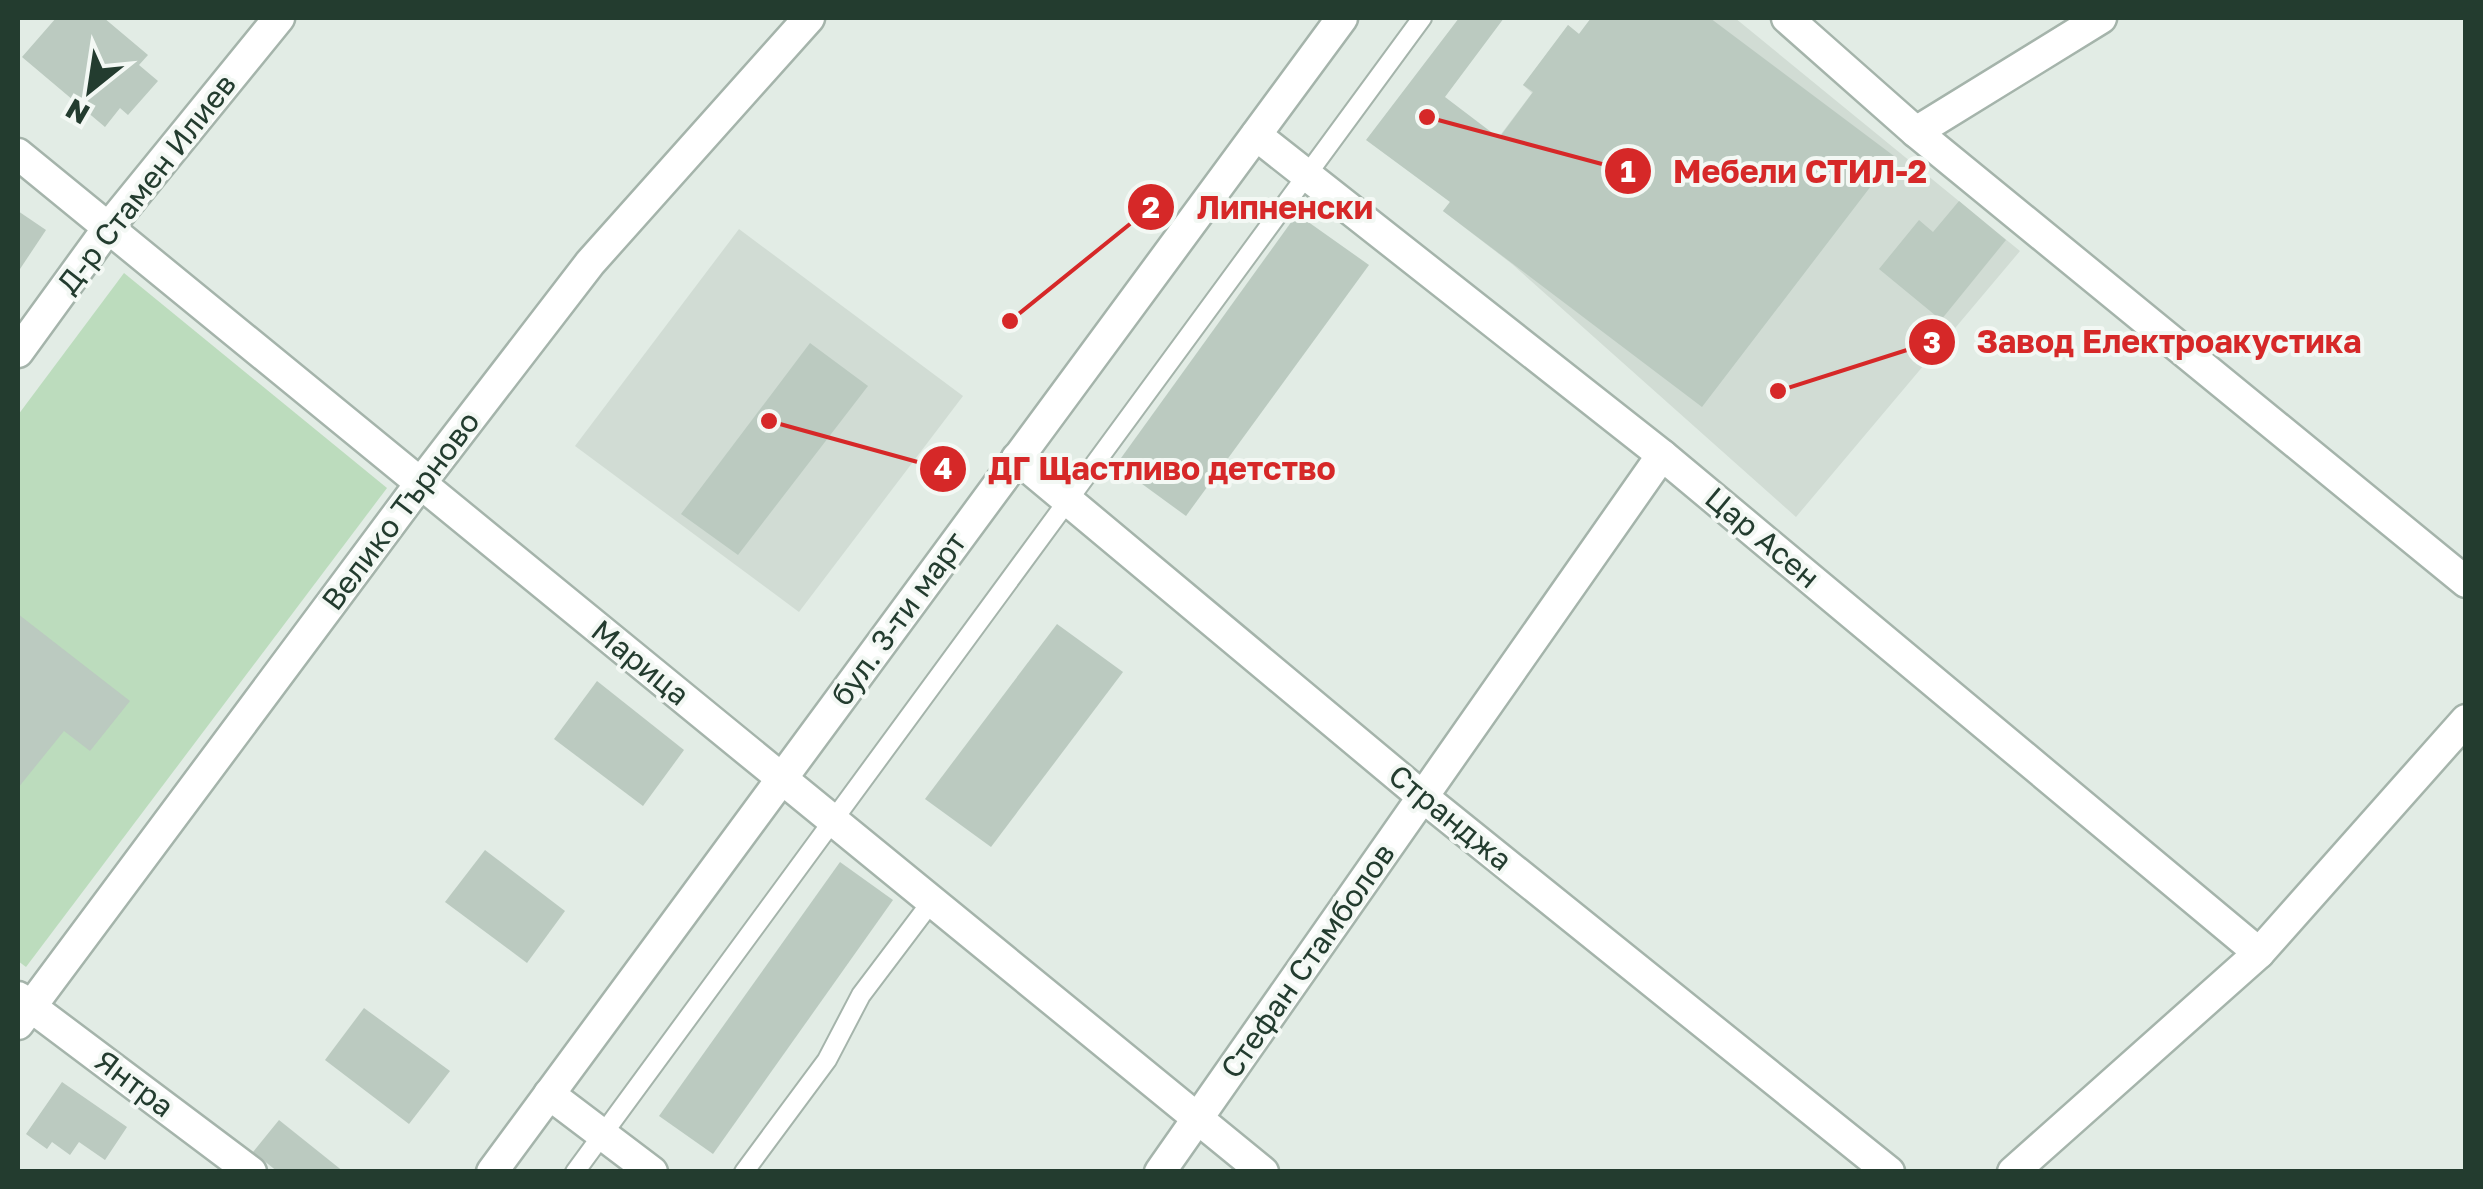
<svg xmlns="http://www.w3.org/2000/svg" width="2483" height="1189" font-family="'Golos Text',sans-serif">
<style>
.built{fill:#d1dcd4}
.green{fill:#bcdcbd}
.building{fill:#bbcac0}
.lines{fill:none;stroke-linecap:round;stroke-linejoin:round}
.lane-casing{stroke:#a5b4ab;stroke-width:22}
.street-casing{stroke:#a5b4ab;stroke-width:35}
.lane{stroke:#fff;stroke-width:18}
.street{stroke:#fff;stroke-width:30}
.labels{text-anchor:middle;stroke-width:8;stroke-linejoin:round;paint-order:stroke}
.street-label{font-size:30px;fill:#233c2f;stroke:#f3f8f4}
.leader{fill:none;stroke:#d62828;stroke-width:4}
.callout-dot{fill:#d62828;stroke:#f3f8f4;stroke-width:4}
.mark-label{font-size:30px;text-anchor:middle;font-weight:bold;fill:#fff}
.callout-label{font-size:32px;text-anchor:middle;font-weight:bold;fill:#d62828;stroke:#f3f8f4;stroke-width:8;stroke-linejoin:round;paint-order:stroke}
</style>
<rect width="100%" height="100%" fill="#e2ece5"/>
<g class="built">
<polygon points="1591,18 1735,18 2020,251 1796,517 1512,264 1443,211 1532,93 1523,85 1568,25 1579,34"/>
<polygon points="739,229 963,396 799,612 575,446"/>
</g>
<polygon class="green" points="124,273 387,488 26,967 18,961 18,415"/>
<g class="building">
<polygon points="56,18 104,18 148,55 139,65 158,81 128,115 120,108 105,127 22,57"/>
<polygon points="1459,18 1504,18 1445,97 1499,138 1533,92 1523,85 1568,25 1579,34 1591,18 1710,18 1894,156 1702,407 1443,211 1450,202 1366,140"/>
<polygon points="1959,201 2006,240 1941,320 1879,269 1919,220 1933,232"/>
<polygon points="18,211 46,230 18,272"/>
<polygon points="1297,214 1369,265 1186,516 1116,465"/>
<polygon points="810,343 868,386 738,555 681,514"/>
<polygon points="18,614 130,701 90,751 64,731 18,788"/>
<polygon points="1057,624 1123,672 991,847 925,799"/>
<polygon points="597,681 684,750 643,806 554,739"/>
<polygon points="485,850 565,911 527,963 445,902"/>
<polygon points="840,862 893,900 713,1154 659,1116"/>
<polygon points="364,1008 450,1071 409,1124 325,1060"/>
<polygon points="62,1082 127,1127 105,1160 79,1142 70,1155 52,1142 47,1149 26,1134"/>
<polygon points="279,1120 344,1172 278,1172 253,1152"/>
</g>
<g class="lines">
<defs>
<g id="lane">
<polyline points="575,1172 1422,18"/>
<polyline points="744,1172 827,1060 861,995 932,901"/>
</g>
<g id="street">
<polyline points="1787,18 1916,132 2466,582"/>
<polyline points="1916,132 2101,18"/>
<polyline points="1256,135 1662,455 2259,953"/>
<polyline points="18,154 1263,1172"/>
<polyline points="18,352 108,228 279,18"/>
<polyline points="1017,458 1423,797 1889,1172"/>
<polyline points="18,997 251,1172"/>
<polyline points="18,1024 420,484 590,263 809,18"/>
<polyline points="549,1094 652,1172"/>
<polyline points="492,1172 1342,18"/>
<polyline points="1160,1172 1662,455"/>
<polyline points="2013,1172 2259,953 2466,720"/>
</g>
</defs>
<use href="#lane" class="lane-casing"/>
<use href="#street" class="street-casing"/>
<use href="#lane" class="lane"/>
<use href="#street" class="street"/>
</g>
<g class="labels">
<g class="street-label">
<text transform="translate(147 184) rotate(-52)" y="10">Д-р Стамен Илиев</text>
<text transform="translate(401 511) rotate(-53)" y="10">Велико Търново</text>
<text transform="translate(1762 538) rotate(40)" y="10">Цар Асен</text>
<text transform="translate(899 619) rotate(-54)" y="10">бул. 3-ти март</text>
<text transform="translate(640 663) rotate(39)" y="10">Марица</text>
<text transform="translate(1450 818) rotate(39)" y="10">Странджа</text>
<text transform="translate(1308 961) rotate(-55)" y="10">Стефан Стамболов</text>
<text transform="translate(134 1084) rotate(37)" y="10">Янтра</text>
</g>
</g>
<path class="leader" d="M1427 117L1628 171M1010 321L1151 207M1778 391L1932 342M769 421L943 469"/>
<g class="callout-dot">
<circle cx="1427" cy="117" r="10"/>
<circle cx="1010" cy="321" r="10"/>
<circle cx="1778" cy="391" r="10"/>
<circle cx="769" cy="421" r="10"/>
<circle cx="1628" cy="171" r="25"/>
<circle cx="1151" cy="207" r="25"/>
<circle cx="1932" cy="342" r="25"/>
<circle cx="943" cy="469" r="25"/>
</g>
<g class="mark-label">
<text x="1628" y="182">1</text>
<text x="1151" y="218">2</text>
<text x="1932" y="353">3</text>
<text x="943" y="479">4</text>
</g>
<g class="callout-label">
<text x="1800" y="183">Мебели СТИЛ-2</text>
<text x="1285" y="219">Липненски</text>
<text x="2169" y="353">Завод Електроакустика</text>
<text x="1162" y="480">ДГ Щастливо детство</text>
</g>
<rect width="2483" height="1189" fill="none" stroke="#233c2f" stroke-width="40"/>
<g transform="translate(90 90) rotate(210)" stroke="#f3f8f4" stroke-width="8" paint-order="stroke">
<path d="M0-8L18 38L0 25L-18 38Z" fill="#233c2f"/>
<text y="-15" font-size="28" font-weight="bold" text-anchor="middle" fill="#233c2f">N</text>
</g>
</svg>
